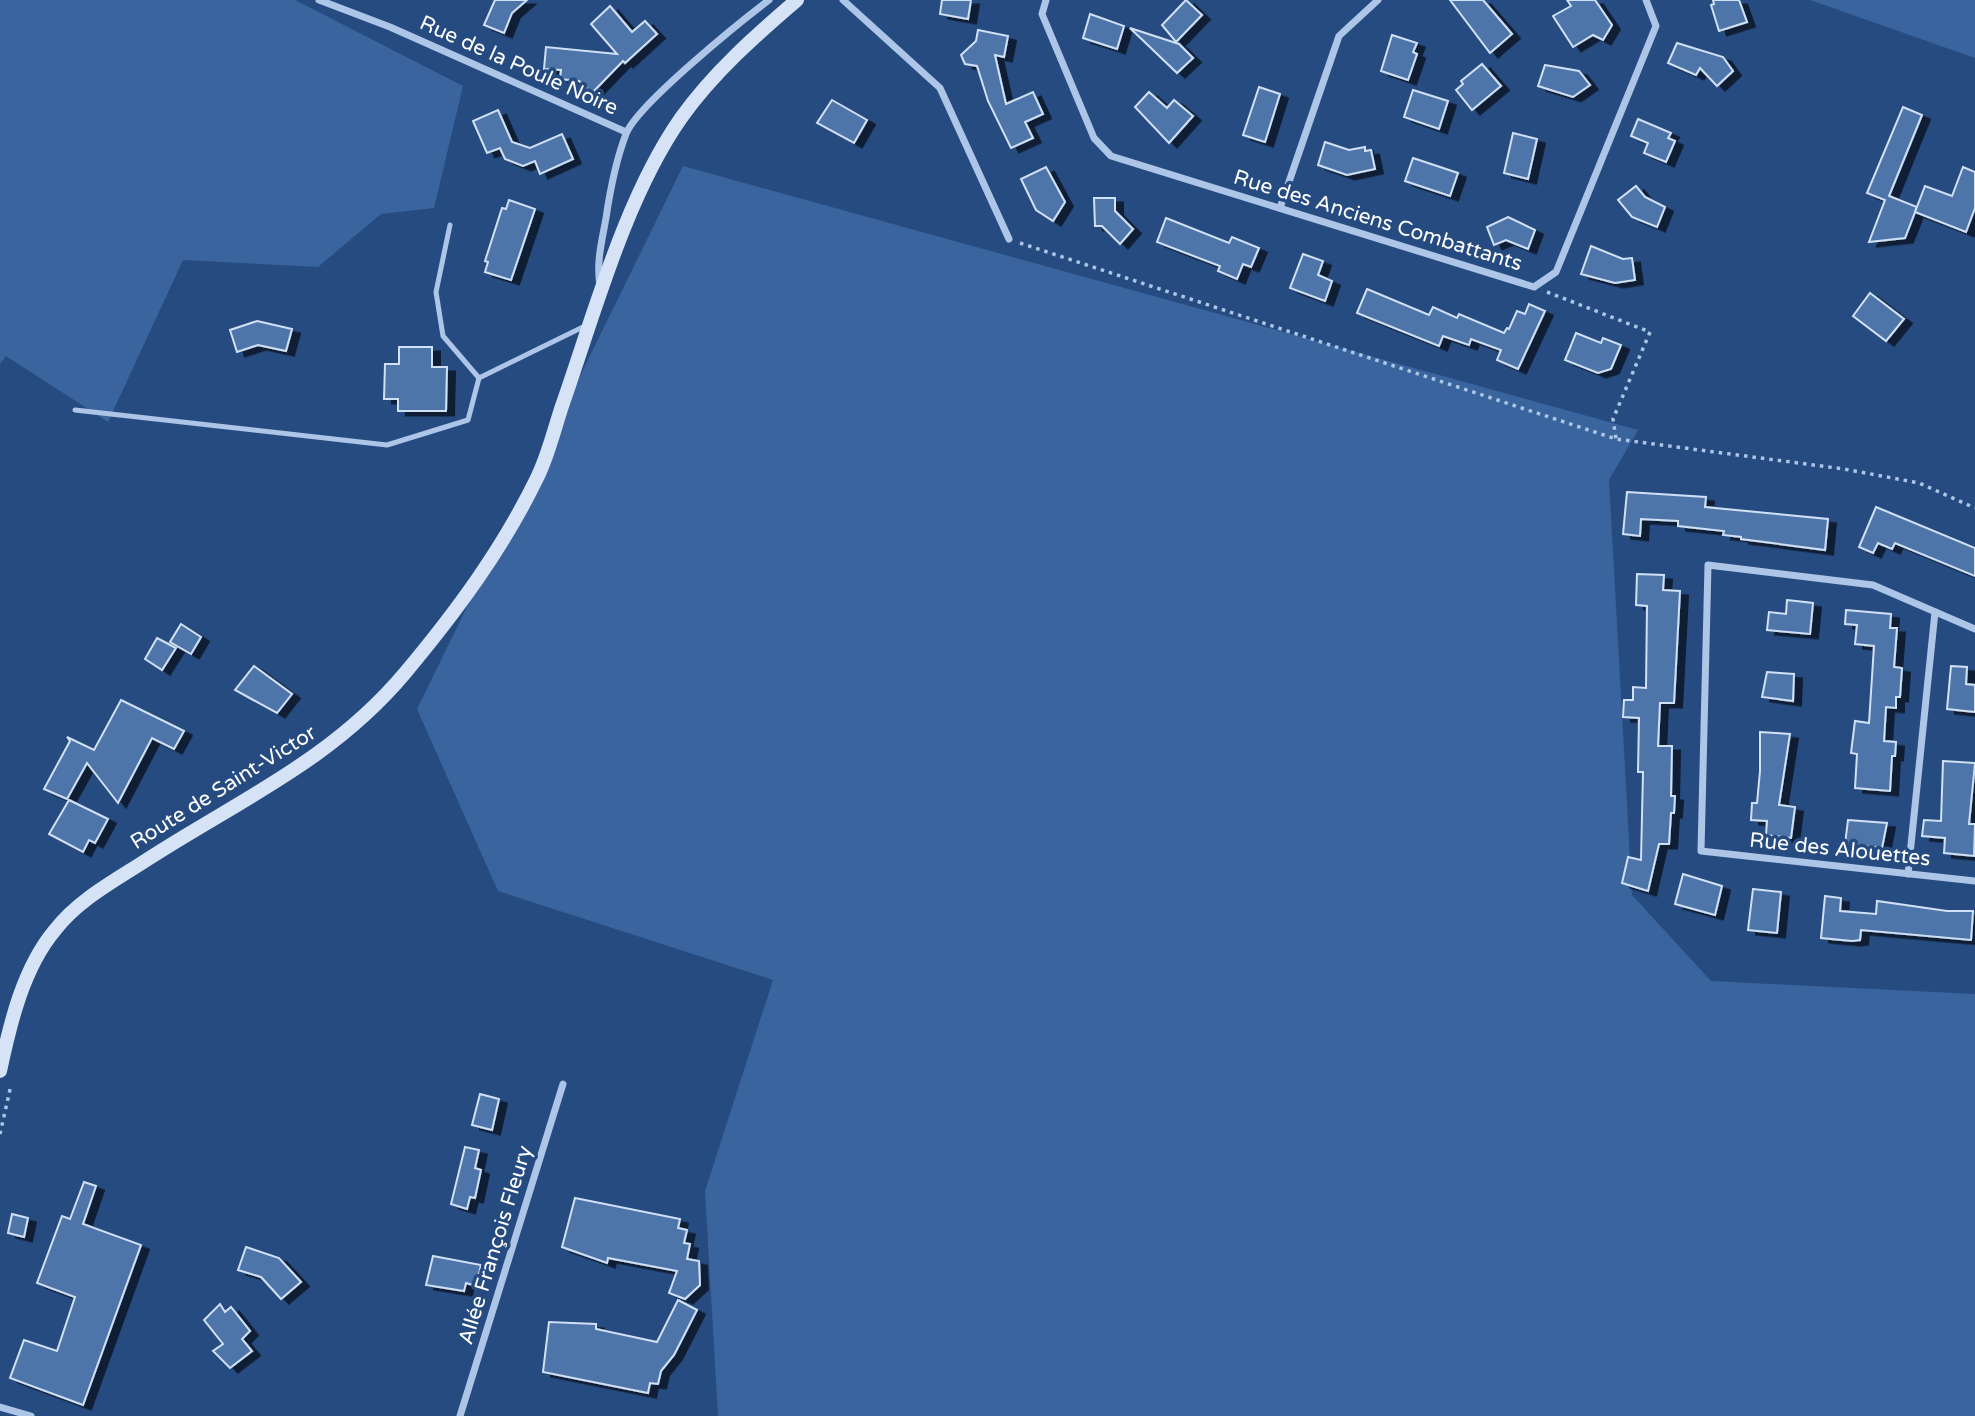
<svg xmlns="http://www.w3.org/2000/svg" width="1975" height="1416" font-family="'Varela Round',sans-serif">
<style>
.green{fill:#3a649e}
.building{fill:#4e75a9;stroke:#d0e0f5;stroke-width:2;filter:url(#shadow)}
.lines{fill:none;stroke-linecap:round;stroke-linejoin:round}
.path{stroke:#adc5e6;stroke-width:3.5;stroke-dasharray:3.5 5;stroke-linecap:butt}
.service{stroke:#adc5e6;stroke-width:5}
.minor{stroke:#adc5e6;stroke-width:7}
.secondary{stroke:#d6e3f6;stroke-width:14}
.labels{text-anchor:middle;stroke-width:7;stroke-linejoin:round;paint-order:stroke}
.street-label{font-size:21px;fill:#fff;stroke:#264b81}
</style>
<defs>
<filter id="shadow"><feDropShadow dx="8" dy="4.5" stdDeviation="0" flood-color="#0009"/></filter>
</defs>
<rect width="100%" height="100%" fill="#264b81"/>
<g class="green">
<polygon points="0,0 295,0 463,86 434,208 381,214 318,267 183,260 108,422 6,356 0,364"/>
<polygon points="1810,0 1975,0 1975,58"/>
<polygon points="683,166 1638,430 1609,480 1632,895 1711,981 1975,994 1975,1416 718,1416 705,1191 773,980 498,891 417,709"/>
</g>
<g class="building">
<polygon points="495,0 527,0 512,13 504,33 484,25"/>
<polygon points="942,0 971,0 968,19 940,14"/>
<polygon points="1186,0 1202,15 1176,42 1162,25"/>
<polygon points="1450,0 1483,0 1512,34 1490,53"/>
<polygon points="1567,0 1595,0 1612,25 1603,40 1593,35 1573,47 1553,16 1571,6"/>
<polygon points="1713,0 1739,0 1747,22 1719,31 1711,5 1714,4"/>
<polygon points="610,6 632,32 645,21 657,34 625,63 623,61 592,93 579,81 560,79 561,70 544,69 546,47 617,54 591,24"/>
<polygon points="1090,14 1124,26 1117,49 1083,38"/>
<polygon points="1130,28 1179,44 1193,58 1177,73"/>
<polygon points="978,30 1008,36 1004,57 995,55 1006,104 1033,92 1043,114 1025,122 1033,138 1011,148 988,101 977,66 965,64 961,55 976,41"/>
<polygon points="1392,35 1417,43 1413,52 1417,54 1408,80 1381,71"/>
<polygon points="1677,43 1723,57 1733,71 1717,86 1700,68 1696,75 1668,63"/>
<polygon points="1482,64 1501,86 1472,110 1456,90 1463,84 1461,81"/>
<polygon points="1545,65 1579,71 1590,85 1573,97 1538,86"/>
<polygon points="1259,87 1280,94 1265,142 1243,135"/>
<polygon points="1413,90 1448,101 1439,129 1404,117"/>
<polygon points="1149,92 1167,108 1174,100 1193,116 1169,143 1135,107"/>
<polygon points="832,100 867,120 854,143 817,123"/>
<polygon points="1903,107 1922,115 1889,196 1917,207 1905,238 1869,242 1885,200 1867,193"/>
<polygon points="498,110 512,142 530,148 562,134 573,159 540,174 535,161 523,166 505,159 500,148 487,153 473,121"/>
<polygon points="1638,119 1671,133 1668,138 1675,141 1666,162 1644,153 1648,143 1631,136"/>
<polygon points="1513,133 1537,139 1528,179 1504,173"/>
<polygon points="1325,142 1349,150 1365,147 1365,151 1371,150 1375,169 1347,175 1318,165"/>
<polygon points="1413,158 1458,173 1450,196 1405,181"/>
<polygon points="1046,167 1065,202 1053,221 1036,210 1021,179"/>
<polygon points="1963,167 1975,172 1975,208 1966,232 1915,212 1925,186 1952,196"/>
<polygon points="1636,186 1645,197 1665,207 1657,227 1632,217 1618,200"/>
<polygon points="1094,198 1115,198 1115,211 1133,229 1120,244 1102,226 1095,226"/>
<polygon points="509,200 535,209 511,280 485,272 488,262 485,261 502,208 506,209"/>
<polygon points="1508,217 1535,230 1528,249 1506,240 1494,245 1487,227"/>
<polygon points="1166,218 1229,243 1232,237 1259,248 1251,267 1243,264 1237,279 1218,271 1220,266 1157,242"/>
<polygon points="1591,246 1623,259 1632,258 1635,280 1615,283 1581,274"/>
<polygon points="1303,254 1323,261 1318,275 1332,281 1325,301 1290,288"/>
<polygon points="1367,289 1429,315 1433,307 1457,318 1459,314 1504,333 1507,328 1509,329 1517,311 1525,314 1529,304 1545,311 1518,369 1497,360 1501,350 1471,339 1469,345 1443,336 1439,346 1357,313"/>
<polygon points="1870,293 1904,319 1886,341 1853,316"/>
<polygon points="257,321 292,329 286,351 258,345 237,352 230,330"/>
<polygon points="1576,333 1601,343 1603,338 1621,345 1611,369 1598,373 1565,360"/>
<polygon points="399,347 432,347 432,367 447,367 446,411 398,411 398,399 384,399 385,364 399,364"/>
<polygon points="1627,492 1706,497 1705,507 1828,519 1825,550 1741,539 1741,537 1723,535 1724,531 1678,526 1678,521 1641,519 1640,536 1623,534"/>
<polygon points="1876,507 1975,548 1975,576 1895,543 1892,549 1878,543 1873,553 1859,547"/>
<polygon points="1637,574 1664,575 1663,590 1680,591 1674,703 1660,703 1658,746 1672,746 1671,796 1675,796 1674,813 1671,813 1669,844 1659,844 1648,891 1622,883 1628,857 1641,860 1643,772 1638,772 1639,718 1623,717 1624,700 1633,700 1633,687 1646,688 1647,606 1636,605"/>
<polygon points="1787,600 1813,603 1810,634 1767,630 1769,612 1786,614"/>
<polygon points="1846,610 1891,614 1890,628 1897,628 1894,667 1902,668 1900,697 1896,697 1896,708 1886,707 1884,741 1896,742 1895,756 1892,756 1890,791 1855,788 1857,754 1851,753 1855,721 1869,723 1874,646 1855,644 1857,625 1845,624"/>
<polygon points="181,624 201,637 191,654 170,642"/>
<polygon points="157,638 176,648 162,670 145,659"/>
<polygon points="254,666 292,694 277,713 235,690"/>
<polygon points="1951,666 1967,667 1966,684 1975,685 1975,712 1947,709"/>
<polygon points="1767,672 1794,674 1793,701 1762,697"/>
<polygon points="121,700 184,731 174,749 152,738 118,803 87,763 67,799 44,789 70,741 67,737 94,750"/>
<polygon points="1760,732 1790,734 1779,805 1795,807 1791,838 1766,835 1767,821 1751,820 1752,803 1757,803 1760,771"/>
<polygon points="1943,761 1975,763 1969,824 1975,824 1974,856 1944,853 1945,838 1922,836 1924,820 1941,821"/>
<polygon points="69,800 108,819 95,843 89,840 83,852 49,834"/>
<polygon points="1848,820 1887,823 1882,848 1845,844"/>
<polygon points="1683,874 1722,886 1715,915 1675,904"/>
<polygon points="1753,889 1781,892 1777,933 1748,930"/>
<polygon points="1825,896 1841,898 1840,911 1876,914 1877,901 1947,911 1973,911 1971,940 1861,930 1860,940 1852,941 1821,938"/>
<polygon points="480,1094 499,1099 492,1130 472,1125"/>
<polygon points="465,1147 479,1150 475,1168 481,1170 475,1198 470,1197 467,1209 451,1204"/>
<polygon points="84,1182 96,1186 83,1224 141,1245 83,1405 10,1378 24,1340 57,1351 75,1297 37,1283 62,1216 70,1219"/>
<polygon points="575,1198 680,1219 678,1228 687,1230 684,1243 690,1244 687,1259 699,1261 700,1285 685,1299 669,1293 677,1271 608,1258 607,1263 562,1247"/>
<polygon points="12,1214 28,1218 24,1237 8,1233"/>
<polygon points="246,1247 279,1258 301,1282 281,1299 261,1277 238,1270"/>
<polygon points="433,1256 481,1265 476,1286 466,1283 464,1291 426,1285"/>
<polygon points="678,1300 697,1310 674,1355 661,1371 658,1384 650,1383 648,1393 543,1372 549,1322 596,1324 596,1329 657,1342"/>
<polygon points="220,1304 225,1312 231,1307 250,1331 242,1339 252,1351 230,1368 213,1351 223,1344 204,1320"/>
</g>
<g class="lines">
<g class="path">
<polyline points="1020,243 1616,439 1844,469 1919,483 1975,508"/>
<polyline points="1547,292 1650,332 1613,419 1616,439"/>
<polyline points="0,1134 11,1085"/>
</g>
<g class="service">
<polyline points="450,225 436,292 443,336 479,378 585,326"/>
<polyline points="75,410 387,445 468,420 479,378"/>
</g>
<g class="minor">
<polyline points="319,0 390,27 626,132"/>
<polyline points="843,0 940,88 1009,239"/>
<polyline points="1046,0 1042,14 1094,138 1111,156 1534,287 1556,272 1656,26 1646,0"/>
<polyline points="1280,208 1339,36 1378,0"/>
<path d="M 600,286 C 596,262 602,241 606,218 C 610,191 616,160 626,134 C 637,105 740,22 769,0"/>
<polyline points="1975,629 1873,585 1708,565 1701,851 1975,881"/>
<polyline points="1908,874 1935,612"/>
<polyline points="0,1407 31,1416"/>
<polyline points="460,1416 563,1084"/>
</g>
<path class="secondary" d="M 0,1071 C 10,1024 23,968 55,930 C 79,899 116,880 148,859 C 241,799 332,760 405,673 C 456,612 502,550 537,478 C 548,456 554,430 562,406 C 594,315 625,198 681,118 C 713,73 755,36 797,0"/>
</g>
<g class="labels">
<g class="street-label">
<text transform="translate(519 65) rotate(24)" y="7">Rue de la Poule Noire</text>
<text transform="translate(1378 220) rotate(17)" y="7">Rue des Anciens Combattants</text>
<text transform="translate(223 787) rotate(-32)" y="7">Route de Saint-Victor</text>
<text transform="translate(1840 849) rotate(6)" y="7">Rue des Alouettes</text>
<text transform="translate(495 1245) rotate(-73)" y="7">Allée François Fleury</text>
</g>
</g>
</svg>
